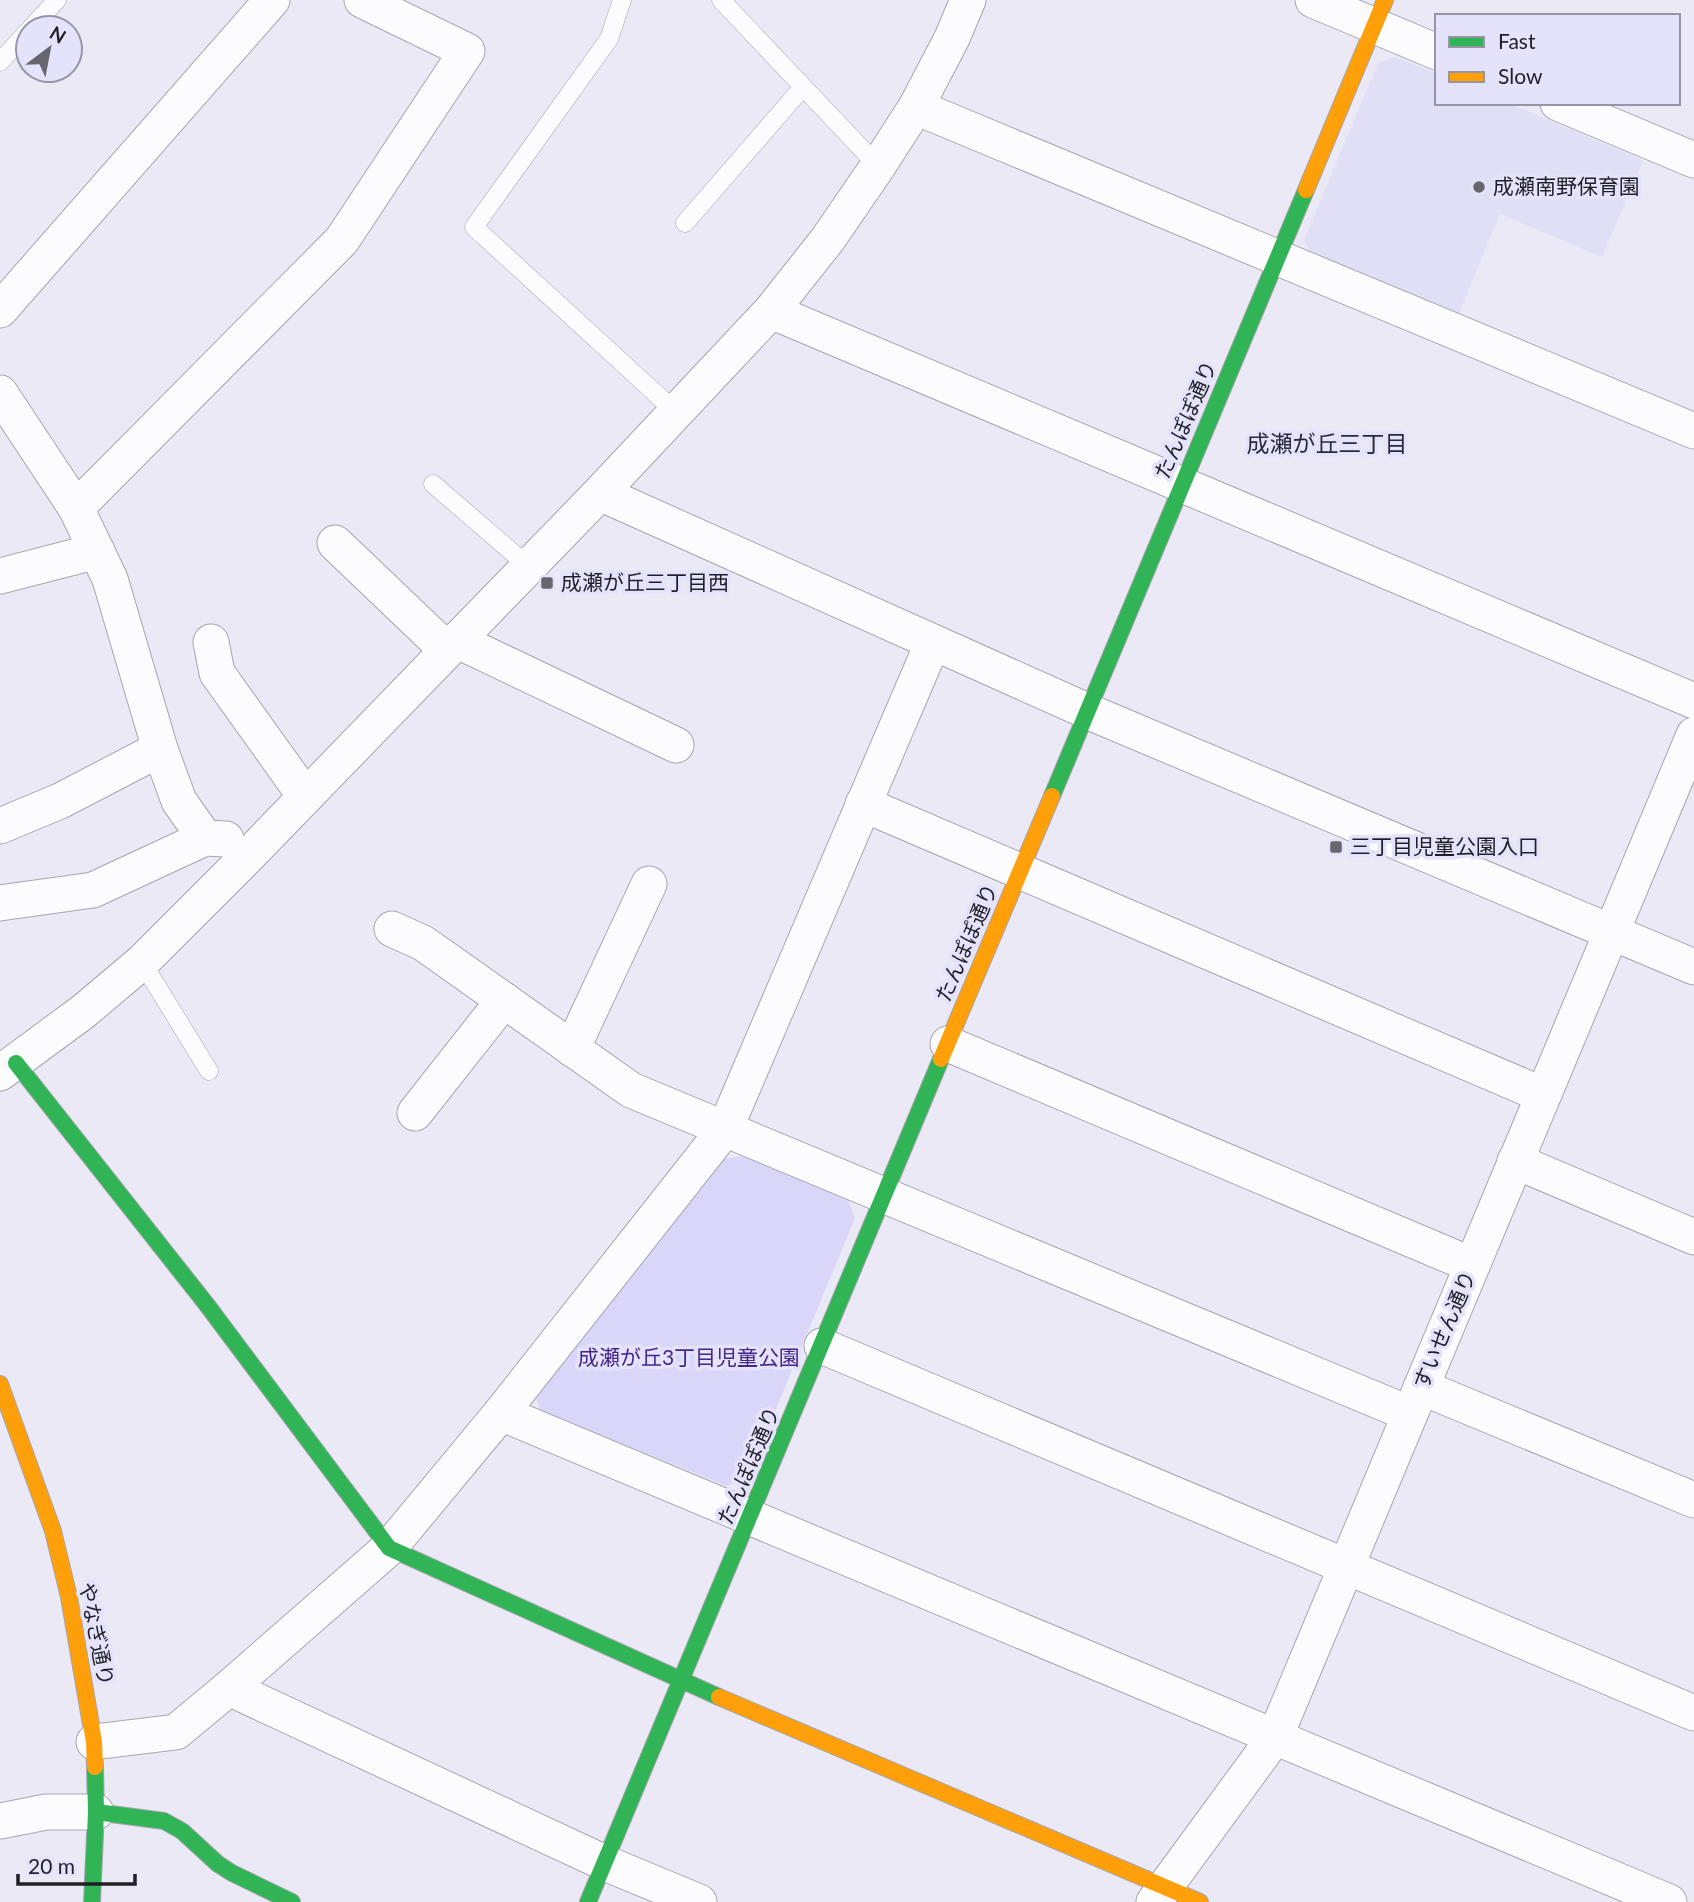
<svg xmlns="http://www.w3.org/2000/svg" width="1694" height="1902" font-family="Lato,'Noto Sans JP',sans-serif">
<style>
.built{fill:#e1dff6}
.green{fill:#dad6fa}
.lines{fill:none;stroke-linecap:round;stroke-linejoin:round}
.lane-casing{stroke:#a7a6af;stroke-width:19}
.street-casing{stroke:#a7a6af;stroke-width:37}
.fast-casing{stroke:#a7a6af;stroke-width:18}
.slow-casing{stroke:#a7a6af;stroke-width:18}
.lane{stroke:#fcfcfe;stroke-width:18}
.street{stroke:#fcfcfe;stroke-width:35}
.fast{stroke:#30b455;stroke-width:16}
.slow{stroke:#ff9f0a;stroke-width:16}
.poi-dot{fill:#67666f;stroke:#e5e3fb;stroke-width:2.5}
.labels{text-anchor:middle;stroke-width:7;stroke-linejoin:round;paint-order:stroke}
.poi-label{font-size:21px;fill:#201f27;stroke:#e5e3fb;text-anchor:start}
.street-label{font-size:21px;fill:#201f27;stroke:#e5e3fb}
.park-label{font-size:21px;fill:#44278d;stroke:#e5e3fb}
.neighbourhood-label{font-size:23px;fill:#2b293b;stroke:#e5e3fb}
</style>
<rect width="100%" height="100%" fill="#eae9f5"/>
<polygon class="built" points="1395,57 1437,74 1437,103 1508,103 1643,160 1602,257 1500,214 1458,315 1312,256 1304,240 1378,63"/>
<polygon class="green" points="743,1156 847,1198 855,1218 749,1474 727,1486 540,1410 534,1392 718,1160"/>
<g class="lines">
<defs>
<g id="lane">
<polyline points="622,0 609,39 474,227 677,413"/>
<polyline points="721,0 878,166"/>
<polyline points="31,28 57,0"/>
<polyline points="0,62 28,31"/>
<polyline points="685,223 803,87"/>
<polyline points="433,484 528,566"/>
<polyline points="142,962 209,1071"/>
</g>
<g id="street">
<polyline points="1313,0 1437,52"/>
<polyline points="1558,103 1694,160"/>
<polyline points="916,107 1694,431"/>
<polyline points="0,310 272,0"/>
<polyline points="771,311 1694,701"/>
<polyline points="0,393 76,508 110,579 160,749 179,801 205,838"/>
<polyline points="600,493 1087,711 1694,967"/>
<polyline points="76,508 342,240 467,51 362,0"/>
<polyline points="335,543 447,650"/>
<polyline points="0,576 97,551"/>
<polyline points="456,640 676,745"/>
<polyline points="211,642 217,673 305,796"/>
<polyline points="863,804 1543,1095"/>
<polyline points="0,826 60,801 160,749"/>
<polyline points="0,903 93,890 205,838 226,839"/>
<polyline points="392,929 423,943 631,1090 1410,1414"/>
<polyline points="948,1044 1472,1265"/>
<polyline points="572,1049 649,884"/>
<polyline points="0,1073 84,1011 142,962 251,853 600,493 771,311 828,239 878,166 916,107 952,38 968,0"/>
<polyline points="415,1113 504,1000"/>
<polyline points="1515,1161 1694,1237"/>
<polyline points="822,1346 1694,1713"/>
<polyline points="1421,1387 1694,1500"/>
<polyline points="501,1413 1669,1902"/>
<polyline points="229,1688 605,1863 699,1902"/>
<polyline points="94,1742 176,1732 229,1688 389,1548 501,1413 725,1129 933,642"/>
<polyline points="0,1821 46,1812 96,1812"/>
<polyline points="1154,1902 1275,1737 1694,735"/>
</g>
<g id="fast">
<polyline points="1052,796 1306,190"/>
<polyline points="16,1063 207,1305 389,1548 719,1697"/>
<polyline points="96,1812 164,1821 182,1831 218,1864 232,1873 292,1902"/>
<polyline points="92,1902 96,1812 95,1767"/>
<polyline points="588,1902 941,1059"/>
</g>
<g id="slow">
<polyline points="1306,190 1385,0"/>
<polyline points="941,1059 1052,796"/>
<polyline points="0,1384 53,1531 69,1597 94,1742 95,1767"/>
<polyline points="719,1697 1200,1902"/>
</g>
</defs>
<use href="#lane" class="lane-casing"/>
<use href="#street" class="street-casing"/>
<use href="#fast" class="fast-casing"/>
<use href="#slow" class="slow-casing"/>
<use href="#lane" class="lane"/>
<use href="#street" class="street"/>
<use href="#fast" class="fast"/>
<use href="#slow" class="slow"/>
</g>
<g class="poi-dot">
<circle cx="1479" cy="187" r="7"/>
<rect x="540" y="576" width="14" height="14" rx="3.5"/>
<rect x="1329" y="840" width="14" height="14" rx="3.5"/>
</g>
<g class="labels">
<g class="poi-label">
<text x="1493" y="194">成瀬南野保育園</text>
<text x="561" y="590">成瀬が丘三丁目西</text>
<text x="1350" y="854">三丁目児童公園入口</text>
</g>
<g class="street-label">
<text transform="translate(1186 420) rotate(-67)" y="7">たんぽぽ通り</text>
<text transform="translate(967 943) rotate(-67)" y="7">たんぽぽ通り</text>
<text transform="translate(1445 1330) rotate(-67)" y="7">すいせん通り</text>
<text transform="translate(749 1466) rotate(-67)" y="7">たんぽぽ通り</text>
<text transform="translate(96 1634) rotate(79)" y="7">やなぎ通り</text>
</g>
<g class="park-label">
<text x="689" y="1365">成瀬が丘3丁目児童公園</text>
</g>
<g class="neighbourhood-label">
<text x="1327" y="452">成瀬が丘三丁目</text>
</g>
</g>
<rect x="1435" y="14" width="245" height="91" fill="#e5e3fb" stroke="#9695a6" stroke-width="2"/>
<rect x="1449" y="37" width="35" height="10" fill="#30b455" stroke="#9695a6" stroke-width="2"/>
<text x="1498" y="49" font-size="21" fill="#201f27">Fast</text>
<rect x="1449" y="72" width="35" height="10" fill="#ff9f0a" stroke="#9695a6" stroke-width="2"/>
<text x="1498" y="84" font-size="21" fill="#201f27">Slow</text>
<g transform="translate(49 49) rotate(32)"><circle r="33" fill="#e5e3fb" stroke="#9695a6" stroke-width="2"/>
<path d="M0-5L12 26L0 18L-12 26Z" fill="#67666f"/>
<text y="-10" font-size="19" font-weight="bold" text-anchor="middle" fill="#201f27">N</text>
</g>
<path d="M18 1874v10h117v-10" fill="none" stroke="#201f27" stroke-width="3.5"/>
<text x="28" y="1874" font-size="21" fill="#201f27" stroke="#e5e3fb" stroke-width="5" paint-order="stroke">20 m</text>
</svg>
